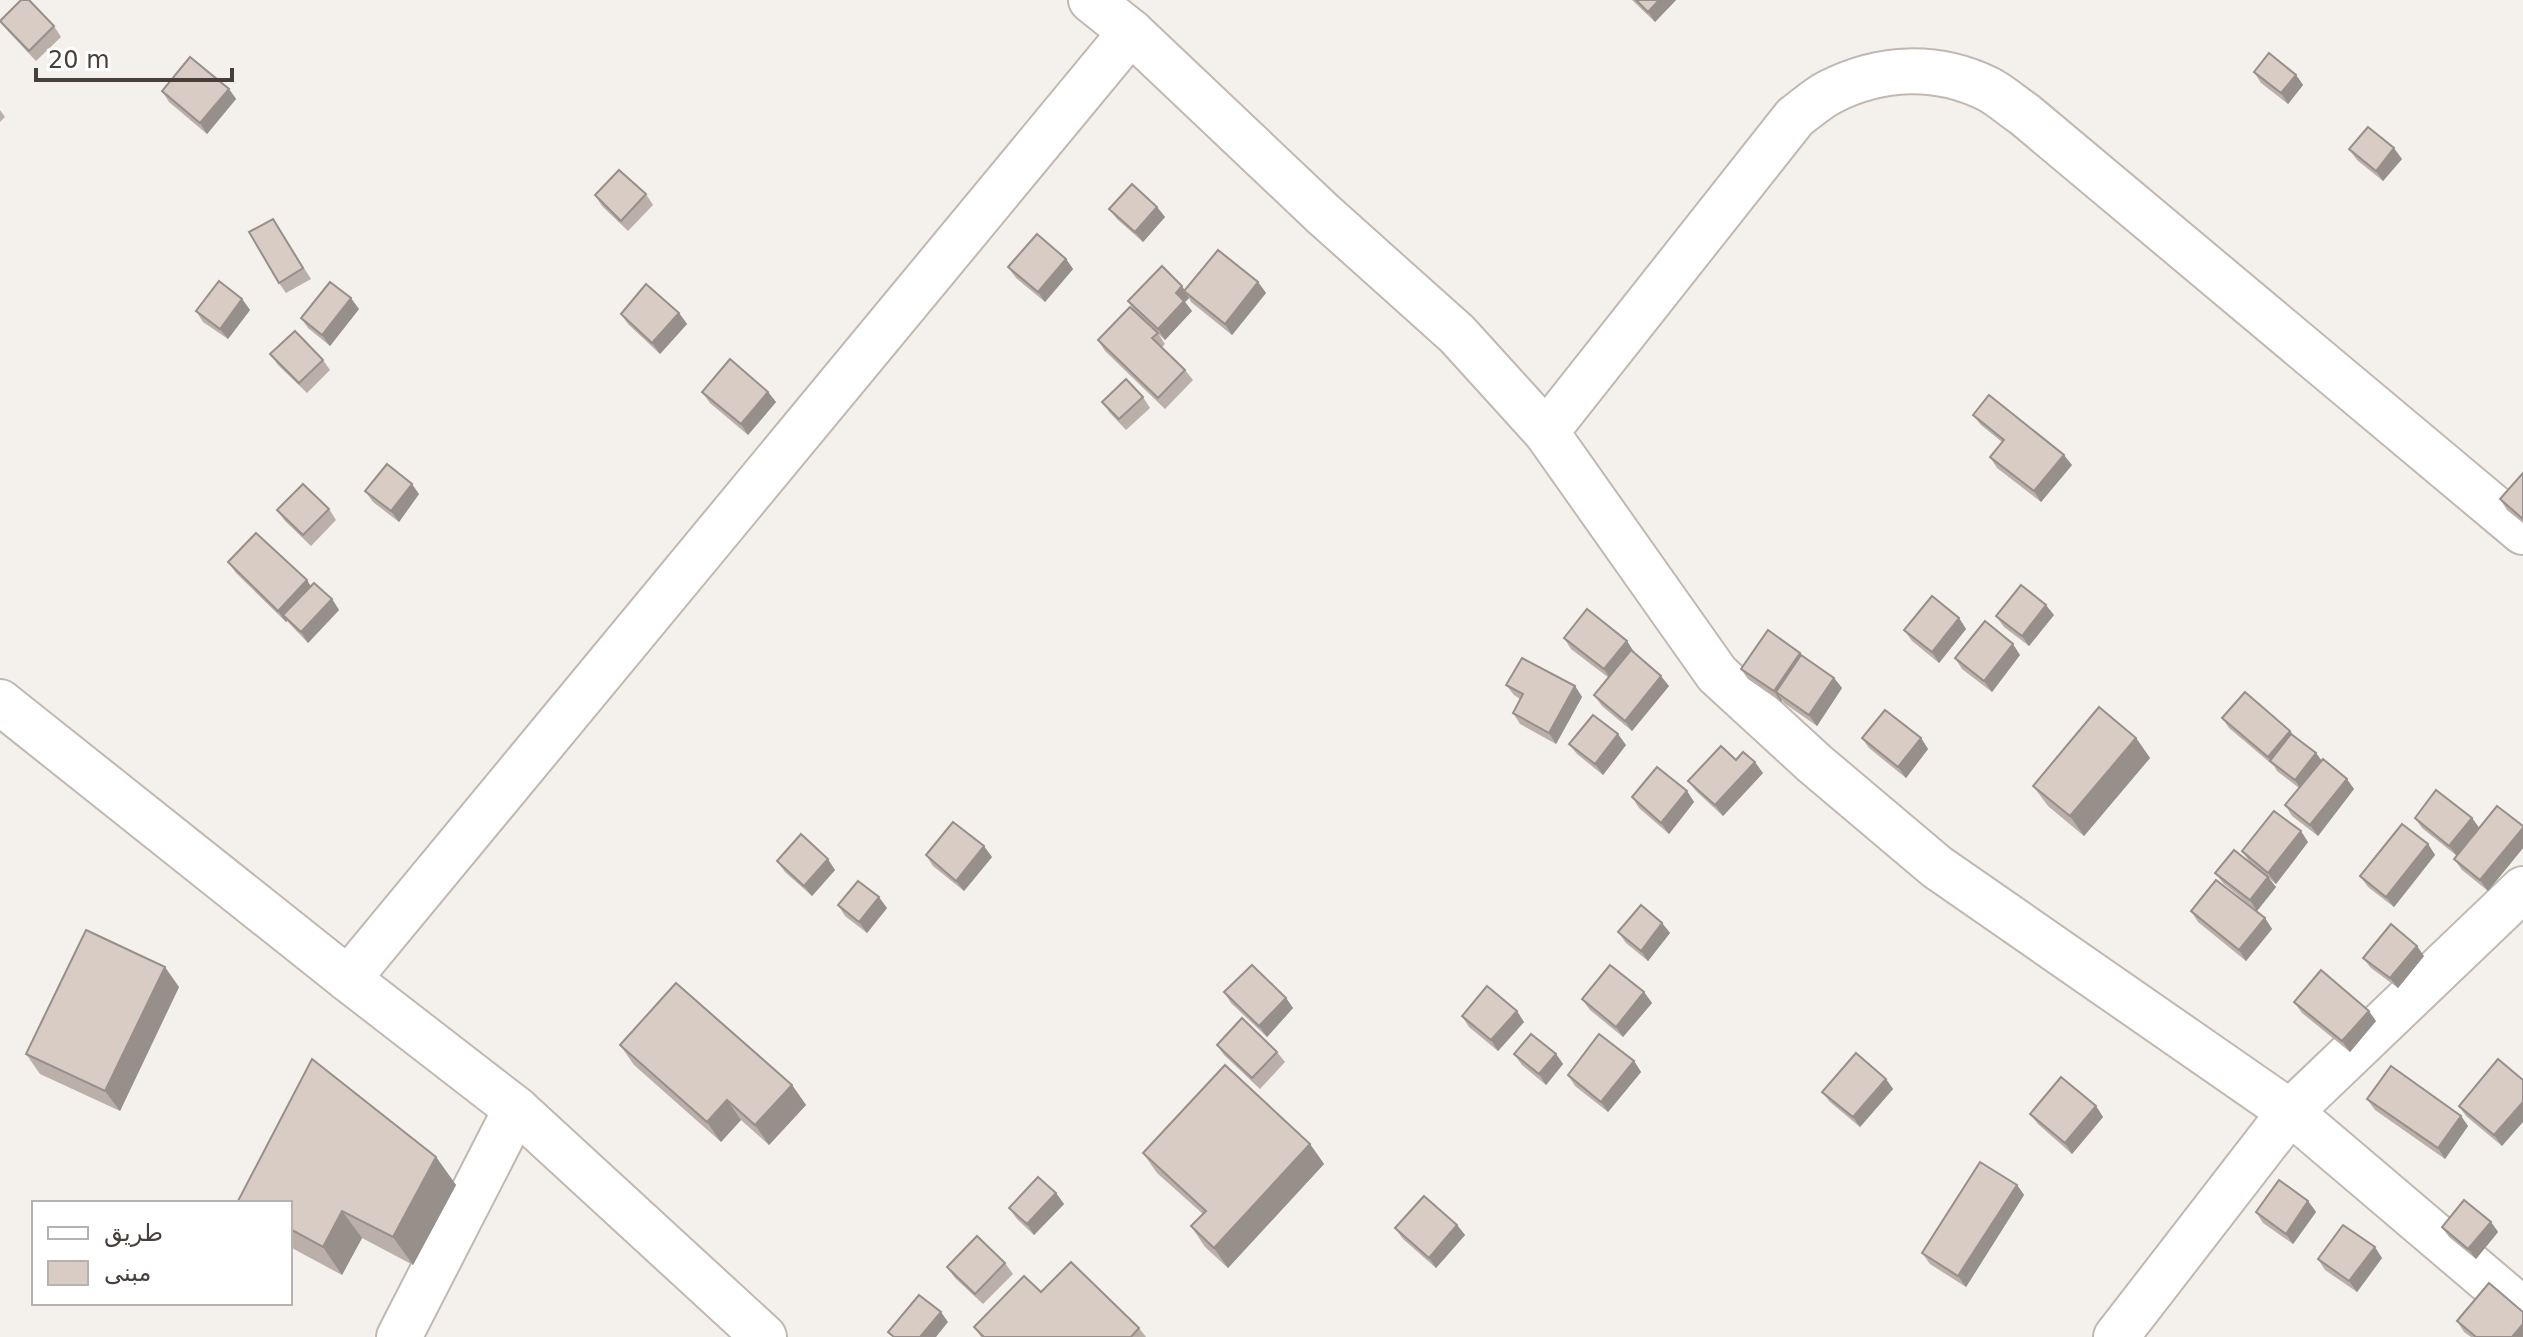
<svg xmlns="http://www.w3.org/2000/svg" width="2523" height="1337" font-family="'DejaVu Sans','Noto Naskh Arabic',sans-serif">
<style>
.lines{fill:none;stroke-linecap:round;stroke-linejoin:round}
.minor-casing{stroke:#c2b8b2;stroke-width:48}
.minor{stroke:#fff;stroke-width:44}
.wall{fill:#baafa9}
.shaded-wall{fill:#978f8a}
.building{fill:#d8ccc5;stroke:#978f8a;stroke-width:2}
</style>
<rect width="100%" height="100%" fill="#f4f0eb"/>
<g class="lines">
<defs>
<g id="minor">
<polyline points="1091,0 1131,32 1323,214 1457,334 1546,432 1717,674 1815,764 1937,867 2290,1112 2523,1310"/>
<path d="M 1546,432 L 1795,117 C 1806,109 1818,98 1830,92 C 1881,66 1937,64 1988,89 C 2000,95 2012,106 2024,114 L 2523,532"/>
<polyline points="0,702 348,979 516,1109 764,1337"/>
<polyline points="348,979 1131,32"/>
<polyline points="399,1337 516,1109"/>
<polyline points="2116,1337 2290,1112 2523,889"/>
</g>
</defs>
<use href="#minor" class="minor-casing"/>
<use href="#minor" class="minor"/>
</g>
<g class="wall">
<polygon points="1632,0 1676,0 1655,22"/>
<polygon points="0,21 54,26 61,37 36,61 8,31"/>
<polygon points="2254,72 2296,75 2303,85 2288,104 2261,83"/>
<polygon points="229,89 236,99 207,134 169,102 162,91"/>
<polygon points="0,110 5,117 0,122"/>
<polygon points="2349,149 2402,159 2383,181 2357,160"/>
<polygon points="646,194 653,205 628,231 602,206 595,195"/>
<polygon points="1157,207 1165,217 1143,242 1117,219 1109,209"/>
<polygon points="273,219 311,279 286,293 279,283"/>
<polygon points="1066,259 1073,269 1045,302 1016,278 1008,267"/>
<polygon points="1258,282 1266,293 1232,335 1191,302 1189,298 1185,302 1192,311 1165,340 1135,312 1128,301 1185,290"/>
<polygon points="242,299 250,310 228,339 203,322 196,311"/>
<polygon points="359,309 330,346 308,328 301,318"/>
<polygon points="679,313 687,324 660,354 628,324 621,314"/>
<polygon points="1158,333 1165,344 1162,347 1185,370 1193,380 1165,409 1105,351 1098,340"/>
<polygon points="270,354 323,360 330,370 307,393 278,365"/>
<polygon points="702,392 768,392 776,402 748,435 710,403"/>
<polygon points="1143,397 1150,408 1126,430 1110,413 1102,402"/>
<polygon points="1973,415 2072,465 2041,502 1997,468 1990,457 2002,442 1981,425"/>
<polygon points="2523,473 2523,523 2507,510 2500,499"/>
<polygon points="365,491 419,494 399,522 373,502"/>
<polygon points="329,509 336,520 311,546 285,521 277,510"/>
<polygon points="228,562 311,586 332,599 339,610 308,643 287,621 286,622 236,573"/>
<polygon points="2054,615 2029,646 2004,627 1996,616"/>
<polygon points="1959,618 1966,629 1939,663 1912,641 1904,630"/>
<polygon points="1564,638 1627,641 1634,653 1669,686 1632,731 1602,706 1594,695 1609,678 1571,649"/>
<polygon points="1802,655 1834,678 1842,688 1817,726 1784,703 1782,700 1781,702 1748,679 1741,669"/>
<polygon points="2020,655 1992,692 1962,669 1955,658"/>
<polygon points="1506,685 1575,686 1582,697 1556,744 1520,724 1513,713 1520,699 1514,695"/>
<polygon points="2222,718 2290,731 2295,737 2316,753 2321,760 2354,789 2318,836 2292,816 2285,805 2299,788 2277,771 2274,766 2229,728"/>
<polygon points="1862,738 1921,738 1928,749 1906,778 1869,748"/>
<polygon points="2136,738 2150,758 2084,836 2048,806 2033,786"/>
<polygon points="1569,744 1626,745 1603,775 1577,754"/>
<polygon points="1736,760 1763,773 1723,816 1696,791 1688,781"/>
<polygon points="1687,791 1694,802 1669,834 1639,808 1632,797"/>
<polygon points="2415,818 2472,818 2479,828 2523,826 2523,848 2488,891 2462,870 2454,859 2457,856 2422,828"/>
<polygon points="2308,842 2276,884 2269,878 2276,887 2257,911 2223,883 2215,873 2249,861 2242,851"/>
<polygon points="2428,844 2435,855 2394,907 2368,887 2360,876"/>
<polygon points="926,855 992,857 964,891 933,866"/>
<polygon points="777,861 835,870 812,896 785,872"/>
<polygon points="838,905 887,908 867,933 845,916"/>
<polygon points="2191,911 2265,918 2272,929 2246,961 2198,922"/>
<polygon points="1662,923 1670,933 1648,961 1626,943 1618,932"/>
<polygon points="2424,956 2398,988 2371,968 2363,958"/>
<polygon points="179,987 120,1111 40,1074 26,1054"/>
<polygon points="1224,992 1286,998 1293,1008 1267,1037 1231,1003"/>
<polygon points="1644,992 1652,1003 1623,1037 1590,1010 1582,999"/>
<polygon points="2294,1002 2376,1021 2350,1052 2302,1013"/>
<polygon points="1462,1016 1524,1022 1498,1051 1469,1027"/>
<polygon points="620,1045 792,1085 806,1105 769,1145 741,1120 721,1142 634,1065"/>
<polygon points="1217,1045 1277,1052 1285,1062 1260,1089 1224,1055"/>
<polygon points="1514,1054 1556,1054 1563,1064 1546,1085 1522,1065"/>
<polygon points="2498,1059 2502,1146 2466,1116 2459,1106"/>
<polygon points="1634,1061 1641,1072 1608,1112 1575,1086 1568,1075"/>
<polygon points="1886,1079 1893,1089 1860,1127 1830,1102 1822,1092"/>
<polygon points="2367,1099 2461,1116 2468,1126 2445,1159 2375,1110"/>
<polygon points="2096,1106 2103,1117 2072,1154 2038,1124 2030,1114"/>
<polygon points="1310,1144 1324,1164 1228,1268 1205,1247 1191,1226 1203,1214 1157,1173 1143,1153"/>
<polygon points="436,1157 456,1185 413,1265 362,1238 342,1275 290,1247 290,1203 240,1203 238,1201"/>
<polygon points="2017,1185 2024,1195 1966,1287 1930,1264 1922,1253"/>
<polygon points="1056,1193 1064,1204 1034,1235 1017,1219 1009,1208"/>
<polygon points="2308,1201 2316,1212 2293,1244 2263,1223 2256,1212"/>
<polygon points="2491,1222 2498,1232 2476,1259 2449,1237 2442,1227"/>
<polygon points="1457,1225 1465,1235 1436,1268 1403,1239 1395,1228"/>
<polygon points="2382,1258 2357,1292 2325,1270 2318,1259"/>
<polygon points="1005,1263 1013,1274 983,1304 955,1278 947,1267"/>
<polygon points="1041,1292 1139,1328 1146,1337 981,1337 974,1327"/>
<polygon points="2457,1321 2523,1337 2471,1337 2464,1332"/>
</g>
<g class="shaded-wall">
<polygon points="1659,0 1676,0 1655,22 1648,12"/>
<polygon points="2296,75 2303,85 2288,104 2281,93"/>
<polygon points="229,89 236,99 207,134 200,123"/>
<polygon points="2394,148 2402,159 2383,181 2376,171"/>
<polygon points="1157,207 1165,217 1143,242 1135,232"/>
<polygon points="1066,259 1073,269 1045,302 1038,292"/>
<polygon points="1258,282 1266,293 1232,335 1225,324"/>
<polygon points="1182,286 1188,295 1184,291 1189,298 1185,302 1192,311 1165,340 1158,329 1176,293"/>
<polygon points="351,298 359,309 330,346 322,335"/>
<polygon points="242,299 250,310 228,339 220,329"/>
<polygon points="679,313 687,324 660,354 652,343"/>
<polygon points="768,392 776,402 748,435 741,424"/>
<polygon points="2064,455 2072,465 2041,502 2034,491"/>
<polygon points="412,484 419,494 399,522 391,511"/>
<polygon points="307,580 314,591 283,615 287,621 286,622 278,611"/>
<polygon points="332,599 339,610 308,643 301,632"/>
<polygon points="2046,605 2054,615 2029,646 2022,636"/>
<polygon points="1959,618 1966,629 1939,663 1932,652"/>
<polygon points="1627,641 1634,652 1611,680 1604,669"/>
<polygon points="2013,644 2020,655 1992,692 1984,681"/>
<polygon points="1800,653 1808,664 1776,692 1782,700 1781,702 1774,691"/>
<polygon points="1661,676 1669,686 1632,731 1625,721"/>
<polygon points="1834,678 1842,688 1817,726 1809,715"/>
<polygon points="1575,686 1582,697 1556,744 1549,733"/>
<polygon points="2290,731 2298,741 2271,762 2268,757"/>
<polygon points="1618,734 1626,745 1603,775 1595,764"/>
<polygon points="1921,738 1928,749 1906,778 1898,767"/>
<polygon points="2136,738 2150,758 2084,836 2070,816"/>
<polygon points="2316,753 2324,764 2302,791 2295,780"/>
<polygon points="1755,762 1763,773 1723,816 1715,805"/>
<polygon points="2347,779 2354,789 2318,836 2310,825"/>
<polygon points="1687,791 1694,802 1669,834 1661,823"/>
<polygon points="2472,818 2480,829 2457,856 2449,846"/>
<polygon points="2523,828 2523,848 2488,891 2480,880"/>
<polygon points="2301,831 2308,842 2276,884 2268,873"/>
<polygon points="2428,844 2435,855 2394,907 2386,897"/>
<polygon points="984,846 992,857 964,891 956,881"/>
<polygon points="828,859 835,870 812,896 804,886"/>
<polygon points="2268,877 2276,887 2257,911 2250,900"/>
<polygon points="879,897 887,908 867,933 859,922"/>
<polygon points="2265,918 2272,929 2246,961 2239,950"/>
<polygon points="1662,923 1670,933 1648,961 1641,951"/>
<polygon points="2417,946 2424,956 2398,988 2390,978"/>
<polygon points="165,967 179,987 120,1111 105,1091"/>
<polygon points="1644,992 1652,1003 1623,1037 1616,1027"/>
<polygon points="1286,998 1293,1008 1267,1037 1259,1026"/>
<polygon points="1517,1011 1524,1022 1498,1051 1491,1040"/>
<polygon points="2369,1011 2376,1021 2350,1052 2342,1041"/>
<polygon points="1556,1054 1563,1064 1546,1085 1539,1074"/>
<polygon points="1634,1061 1641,1072 1608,1112 1601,1102"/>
<polygon points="1886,1079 1893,1089 1860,1127 1853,1117"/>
<polygon points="792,1085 806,1105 769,1145 755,1125"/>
<polygon points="727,1100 741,1120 721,1142 707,1122"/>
<polygon points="2523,1102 2523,1122 2502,1146 2494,1135"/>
<polygon points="2096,1106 2103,1117 2072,1154 2065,1143"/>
<polygon points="2461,1116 2468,1126 2445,1159 2438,1148"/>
<polygon points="1310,1144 1324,1164 1228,1268 1214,1248"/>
<polygon points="436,1157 456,1185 413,1265 393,1237"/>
<polygon points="2017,1185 2024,1195 1966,1287 1958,1276"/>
<polygon points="1056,1193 1064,1204 1034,1235 1027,1224"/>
<polygon points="2308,1201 2316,1212 2293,1244 2286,1234"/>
<polygon points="342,1211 362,1238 342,1275 323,1247"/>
<polygon points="2491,1222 2498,1232 2476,1259 2468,1249"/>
<polygon points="1457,1225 1465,1235 1436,1268 1429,1258"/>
<polygon points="2375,1247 2382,1258 2357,1292 2349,1281"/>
<polygon points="941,1312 948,1322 936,1337 920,1337"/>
<polygon points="2523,1324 2523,1337 2512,1337"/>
</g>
<g class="building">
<polygon points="21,0 29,0 54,26 29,51 0,21"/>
<polygon points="1636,0 1659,0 1648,12"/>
<polygon points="2269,53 2296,75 2281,93 2254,72"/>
<polygon points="190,57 229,89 200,123 162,91"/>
<polygon points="2368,127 2394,148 2376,171 2349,149"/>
<polygon points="619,170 646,194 621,221 595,195"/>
<polygon points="1132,184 1157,207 1135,232 1109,209"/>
<polygon points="273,219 303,268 279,283 249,232"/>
<polygon points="1037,234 1066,259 1038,292 1008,267"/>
<polygon points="1218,250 1258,282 1225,324 1184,291"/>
<polygon points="1162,266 1182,286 1176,293 1184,301 1158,329 1128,301"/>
<polygon points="219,281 242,299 220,329 196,311"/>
<polygon points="330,282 351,298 322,335 301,318"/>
<polygon points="646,284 679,313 652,343 621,314"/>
<polygon points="1130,307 1158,333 1152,338 1185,370 1158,398 1098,340"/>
<polygon points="295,331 323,360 299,383 270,354"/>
<polygon points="730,359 768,392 741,424 702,392"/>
<polygon points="1126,379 1143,397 1119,419 1102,402"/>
<polygon points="1989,395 2064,455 2034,491 1990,457 2004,440 1973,415"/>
<polygon points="387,464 412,484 391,511 365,491"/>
<polygon points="2523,473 2523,519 2500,499"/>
<polygon points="303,484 329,509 303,535 277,510"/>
<polygon points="256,533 307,580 278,611 228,562"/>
<polygon points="314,583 332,599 301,632 283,615"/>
<polygon points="2021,585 2046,605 2022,636 1996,616"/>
<polygon points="1932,596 1959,618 1932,652 1904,630"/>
<polygon points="1587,609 1627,641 1604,669 1564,638"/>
<polygon points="1985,621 2013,644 1984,681 1955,658"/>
<polygon points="1768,630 1800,653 1774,691 1741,669"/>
<polygon points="1631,650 1661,676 1625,721 1594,695"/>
<polygon points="1801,655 1834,678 1809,715 1776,692"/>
<polygon points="1522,658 1575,686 1549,733 1513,713 1523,694 1506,685"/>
<polygon points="2245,692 2290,731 2268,757 2222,718"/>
<polygon points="2099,707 2136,738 2070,816 2033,786"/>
<polygon points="1885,710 1921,738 1898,767 1862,738"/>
<polygon points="1593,715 1618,734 1595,764 1569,744"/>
<polygon points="2291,734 2316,753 2295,780 2270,761"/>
<polygon points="1721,746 1736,760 1743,752 1755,762 1715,805 1688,781"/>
<polygon points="2323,759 2347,779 2310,825 2285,805"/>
<polygon points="1657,767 1687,791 1661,823 1632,797"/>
<polygon points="2436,790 2472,818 2449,846 2415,818"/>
<polygon points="2497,806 2523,826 2523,828 2480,880 2454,859"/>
<polygon points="2274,811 2301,831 2268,873 2242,851"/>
<polygon points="953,822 984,846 956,881 926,855"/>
<polygon points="2402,824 2428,844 2386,897 2360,876"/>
<polygon points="801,834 828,859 804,886 777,861"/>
<polygon points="2234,850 2268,877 2250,900 2215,873"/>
<polygon points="2216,880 2265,918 2239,950 2191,911"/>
<polygon points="858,881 879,897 859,922 838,905"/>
<polygon points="1641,905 1662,923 1641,951 1618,932"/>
<polygon points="2391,924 2417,946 2390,978 2363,958"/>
<polygon points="86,930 165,967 105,1091 26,1054"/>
<polygon points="1252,965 1286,998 1259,1026 1224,992"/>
<polygon points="1610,965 1644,992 1616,1027 1582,999"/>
<polygon points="2321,970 2369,1011 2342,1041 2294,1002"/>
<polygon points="676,983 792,1085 755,1125 727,1100 707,1122 620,1045"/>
<polygon points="1487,986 1517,1011 1491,1040 1462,1016"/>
<polygon points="1242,1018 1277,1052 1252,1078 1217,1045"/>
<polygon points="1531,1034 1556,1054 1539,1074 1514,1054"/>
<polygon points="1599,1034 1634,1061 1601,1102 1568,1075"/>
<polygon points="1856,1053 1886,1079 1853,1117 1822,1092"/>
<polygon points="312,1059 436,1157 393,1237 342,1211 323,1247 290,1229 290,1203 242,1203 238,1201"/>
<polygon points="2498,1059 2523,1080 2523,1102 2494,1135 2459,1106"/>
<polygon points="1225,1065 1310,1144 1214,1248 1191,1226 1206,1211 1143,1153"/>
<polygon points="2391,1066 2461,1116 2438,1148 2367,1099"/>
<polygon points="2061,1077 2096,1106 2065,1143 2030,1114"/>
<polygon points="1980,1162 2017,1185 1958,1276 1922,1253"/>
<polygon points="1038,1177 1056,1193 1027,1224 1009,1208"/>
<polygon points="2279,1180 2308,1201 2286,1234 2256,1212"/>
<polygon points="1424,1196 1457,1225 1429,1258 1395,1228"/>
<polygon points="2464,1200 2491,1222 2468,1249 2442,1227"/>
<polygon points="2343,1225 2375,1247 2349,1281 2318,1259"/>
<polygon points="977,1236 1005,1263 975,1294 947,1267"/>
<polygon points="1071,1262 1139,1328 1131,1337 984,1337 974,1327 1024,1276 1041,1292"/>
<polygon points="2489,1283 2523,1312 2523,1324 2512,1337 2476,1337 2457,1321"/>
<polygon points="919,1295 941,1312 920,1337 894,1337 888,1332"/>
</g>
<rect x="32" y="1201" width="260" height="104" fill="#ffffff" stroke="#b6b2b0" stroke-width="2"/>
<rect x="48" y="1227" width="40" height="12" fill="#ffffff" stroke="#b6b2b0" stroke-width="2"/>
<text x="104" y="1241" font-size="24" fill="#483f3a">طريق</text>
<rect x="48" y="1261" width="40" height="24" fill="#d8ccc5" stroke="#b6b2b0" stroke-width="2"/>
<text x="104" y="1281" font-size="24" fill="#483f3a">مبنى</text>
<path d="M36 68v12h196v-12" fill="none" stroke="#483f3a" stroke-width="4"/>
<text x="48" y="68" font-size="24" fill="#483f3a" stroke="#ffffff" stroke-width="6" paint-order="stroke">20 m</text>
</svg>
